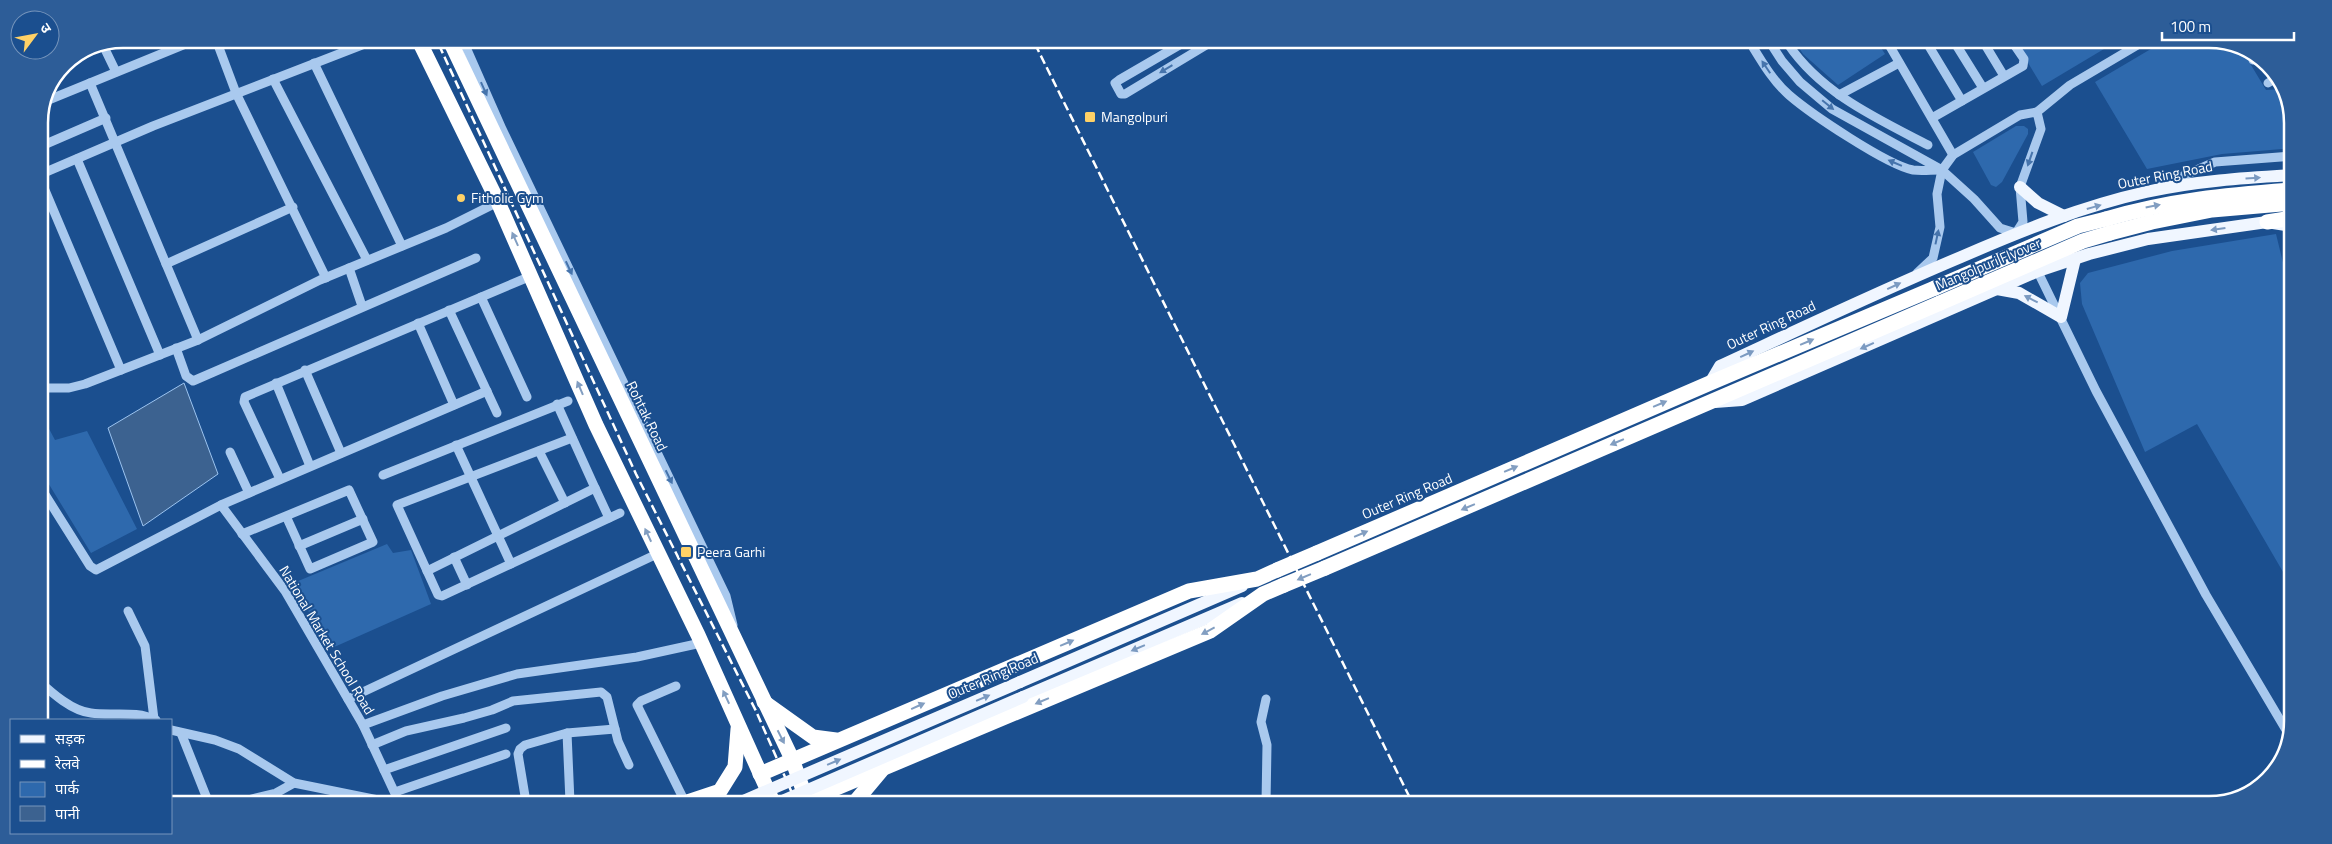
<svg xmlns="http://www.w3.org/2000/svg" width="2332" height="844" font-family="'Titillium Web','Noto Sans Devanagari',sans-serif">
<style>
.green{fill:#2e69ad}
.water{fill:#3c6290;stroke:#9cc4f0}
.lines{fill:none;stroke-linecap:round;stroke-linejoin:round}
.minor{stroke:#a9c9ee;stroke-width:9}
.major{stroke:#f0f6ff;stroke-width:12}
.highway{stroke:#fff;stroke-width:15}
.rail{stroke:#fff;stroke-width:2.5;stroke-dasharray:9 4;stroke-linecap:butt}
.major-bridge{stroke:#f0f6ff;stroke-width:12}
.highway-bridge{stroke:#fff;stroke-width:15}
.oneway{fill:#4674ac}
.oneway2{fill:#7b9ac1}
.oneway3{fill:#829ec1}
.poi-dot{fill:#ffd166;stroke:#1b4f8f;stroke-width:2}
.labels{text-anchor:middle;stroke-width:4;stroke-linejoin:round;paint-order:stroke}
.poi-label{font-size:14px;fill:#fff;stroke:#1b4f8f;text-anchor:start}
.street-label{font-size:14px;fill:#fff;stroke:#1b4f8f}
.rim{fill:none;stroke:#fff;stroke-width:2.5}
</style>
<rect width="100%" height="100%" fill="#1b4f8f"/>
<g class="green">
<polygon points="1878,43 1885,54 1838,85 1803,54 1796,43"/>
<polygon points="2016,43 2114,43 2042,86"/>
<polygon points="2161,43 2236,43 2239,45 2266,90 2283,89 2293,117 2293,148 2222,154 2147,169 2095,82"/>
<polygon points="2016,126 2024,126 2028,129 2028,134 2002,182 1996,187 1991,185 1973,152"/>
<polygon points="2276,234 2288,283 2292,283 2290,584 2197,424 2145,452 2082,304 2080,283 2088,273 2172,251"/>
<polygon points="39,410 55,440 87,431 137,529 91,553 39,468"/>
<polygon points="387,544 393,553 411,550 431,604 332,648 291,584"/>
</g>
<polygon class="water" points="184,383 218,474 143,526 108,428"/>
<g class="lines">
<g class="minor">
<polyline points="1888,43 1953,155"/>
<polyline points="1927,43 1962,101"/>
<polyline points="1955,43 1983,88"/>
<polyline points="1984,43 2004,76"/>
<polyline points="1181,44 1119,80 1115,83 1121,94 1125,94 1208,44"/>
<path d="M 1751,44 C 1762,62 1773,81 1789,95 C 1811,114 1887,165 1913,170 C 1921,171 1931,170 1940,170"/>
<polyline points="1771,44 1782,61 1800,82 1832,109 1942,170 1974,199 2000,228 2016,233"/>
<path d="M 1788,44 C 1821,93 1876,118 1928,145"/>
<polyline points="103,45 116,72"/>
<polyline points="218,45 236,93 326,278"/>
<polyline points="465,45 502,129 713,569 726,596 733,625"/>
<polyline points="85,49 94,45"/>
<polyline points="2253,60 2257,58"/>
<polyline points="314,63 402,246"/>
<polyline points="273,79 367,260"/>
<polyline points="90,83 198,340"/>
<polyline points="2268,83 2278,77"/>
<polyline points="1839,95 1899,63"/>
<polyline points="46,101 183,45"/>
<polyline points="1932,118 2023,66 2024,59 2013,43"/>
<polyline points="39,147 106,118"/>
<polyline points="77,159 160,355"/>
<polyline points="39,175 153,126 362,45"/>
<polyline points="39,176 121,370"/>
<polyline points="2162,185 2215,162 2293,156"/>
<polyline points="2016,233 2023,222 2020,187 2041,129 2037,112"/>
<polyline points="166,264 293,207"/>
<polyline points="2035,266 2096,391 2206,595 2289,735"/>
<polyline points="349,268 362,306"/>
<polyline points="1917,273 1933,258 1940,227 1937,194 1942,170 1953,155 2020,115 2037,112 2070,85 2141,43"/>
<polyline points="481,297 527,397"/>
<polyline points="449,310 497,413"/>
<polyline points="418,323 454,405"/>
<polyline points="176,348 186,376 193,381 476,258"/>
<polyline points="305,370 341,453"/>
<polyline points="276,383 310,466"/>
<polyline points="39,388 69,388 85,384 198,340 320,280 446,228 498,202"/>
<polyline points="572,438 397,505 438,595 442,596 620,513"/>
<polyline points="456,445 511,564"/>
<polyline points="539,451 565,503"/>
<polyline points="230,452 249,493"/>
<polyline points="383,475 568,401"/>
<polyline points="280,479 244,402 245,397 531,276"/>
<polyline points="39,485 90,566 96,570 221,505 487,391"/>
<polyline points="595,488 609,518"/>
<polyline points="221,505 285,591 363,725 399,802"/>
<polyline points="242,534 349,490 373,542 310,569 286,516"/>
<polyline points="299,546 363,519"/>
<polyline points="454,557 467,585"/>
<polyline points="427,571 595,488 557,404"/>
<polyline points="128,611 145,646 154,719"/>
<path d="M 39,681 C 52,693 72,711 91,713 C 113,716 136,710 156,720"/>
<polyline points="676,686 641,701 637,705 685,802"/>
<polyline points="348,699 657,554"/>
<polyline points="363,725 442,696 517,674 637,657 701,643"/>
<polyline points="171,730 215,740 239,749 294,783 383,801"/>
<polyline points="181,733 208,801"/>
<polyline points="567,733 570,802"/>
<polyline points="372,745 406,731 464,718 492,710 513,701 601,692 607,697 618,741 629,765"/>
<polyline points="384,770 506,728"/>
<polyline points="395,792 506,754"/>
<polyline points="244,801 276,793 294,783"/>
<polyline points="526,802 518,754 520,749 525,745 567,733 615,729"/>
<polyline points="1266,803 1267,745 1261,722 1266,699"/>
</g>
<g class="major">
<polyline points="2020,187 2038,203 2064,216"/>
<polyline points="1997,289 2019,293 2061,317 2075,259"/>
<path d="M 1710,383 L 1720,366 C 1800,329 1880,291 1961,257 C 2021,231 2083,206 2146,192 C 2195,181 2244,178 2293,175"/>
<polyline points="1715,402 1742,400 2038,271 2089,254 2148,239 2267,222 2292,226"/>
<polyline points="1020,682 1242,586"/>
<polyline points="1023,697 1242,603"/>
</g>
<g class="highway">
<polyline points="421,45 498,202 596,425 698,635 773,802"/>
<polyline points="452,45 792,759 807,801"/>
<path d="M 2106,219 C 2171,200 2226,195 2293,190"/>
<polyline points="2267,222 2292,218"/>
<polyline points="2110,233 2152,222 2212,210 2292,203"/>
<polyline points="1317,553 1710,383 1935,288"/>
<polyline points="1325,568 1940,303"/>
<polyline points="764,702 813,737 836,740"/>
<polyline points="760,774 1189,591 1257,579 1277,570"/>
<polyline points="687,802 720,791 735,767 738,729"/>
<polyline points="803,802 1210,631 1263,594 1284,585"/>
<polyline points="855,802 881,771"/>
</g>
<g class="rail">
<polyline points="1035,44 1413,804"/>
<polyline points="439,45 636,474 756,711 796,802"/>
</g>
<g class="major-bridge">
<polyline points="741,802 1020,682"/>
<polyline points="780,802 1023,697"/>
</g>
<g class="highway-bridge">
<polyline points="1935,288 2078,226 2106,219"/>
<polyline points="1940,303 2083,241 2110,233"/>
<polyline points="1277,570 1317,553"/>
<polyline points="1284,585 1325,568"/>
</g>
</g>
<defs><path id="oneway-solid" d="M-6-.8H1V-3.2L6.5 0L1 3.2V.8H-6Z" transform="scale(1.25)"/></defs>
<g class="oneway">
<use href="#oneway-solid" transform="translate(1766 67) rotate(-124)"/>
<use href="#oneway-solid" transform="translate(1166 69) rotate(149)"/>
<use href="#oneway-solid" transform="translate(484 89) rotate(66)"/>
<use href="#oneway-solid" transform="translate(1828 105) rotate(39)"/>
<use href="#oneway-solid" transform="translate(2030 159) rotate(109)"/>
<use href="#oneway-solid" transform="translate(1895 163) rotate(-157)"/>
<use href="#oneway-solid" transform="translate(1937 237) rotate(-78)"/>
<use href="#oneway-solid" transform="translate(569 268) rotate(65)"/>
<use href="#oneway-solid" transform="translate(669 477) rotate(64)"/>
</g>
<g class="oneway2">
<use href="#oneway-solid" transform="translate(2253 178) rotate(-4)"/>
<use href="#oneway-solid" transform="translate(2094 207) rotate(-16)"/>
<use href="#oneway-solid" transform="translate(2218 229) rotate(172)"/>
<use href="#oneway-solid" transform="translate(1894 286) rotate(-25)"/>
<use href="#oneway-solid" transform="translate(2031 299) rotate(-153)"/>
<use href="#oneway-solid" transform="translate(1867 346) rotate(156)"/>
<use href="#oneway-solid" transform="translate(1747 354) rotate(-25)"/>
<use href="#oneway-solid" transform="translate(1138 648) rotate(157)"/>
<use href="#oneway-solid" transform="translate(983 698) rotate(-23)"/>
<use href="#oneway-solid" transform="translate(834 762) rotate(-23)"/>
</g>
<g class="oneway3">
<use href="#oneway-solid" transform="translate(2153 206) rotate(-11)"/>
<use href="#oneway-solid" transform="translate(515 239) rotate(-114)"/>
<use href="#oneway-solid" transform="translate(1807 342) rotate(-23)"/>
<use href="#oneway-solid" transform="translate(580 388) rotate(-113)"/>
<use href="#oneway-solid" transform="translate(1660 404) rotate(-23)"/>
<use href="#oneway-solid" transform="translate(1617 442) rotate(157)"/>
<use href="#oneway-solid" transform="translate(1511 469) rotate(-23)"/>
<use href="#oneway-solid" transform="translate(1468 507) rotate(157)"/>
<use href="#oneway-solid" transform="translate(1361 534) rotate(-23)"/>
<use href="#oneway-solid" transform="translate(648 535) rotate(-115)"/>
<use href="#oneway-solid" transform="translate(1304 577) rotate(157)"/>
<use href="#oneway-solid" transform="translate(1208 631) rotate(152)"/>
<use href="#oneway-solid" transform="translate(1067 643) rotate(-23)"/>
<use href="#oneway-solid" transform="translate(726 697) rotate(-115)"/>
<use href="#oneway-solid" transform="translate(1042 701) rotate(157)"/>
<use href="#oneway-solid" transform="translate(918 706) rotate(-24)"/>
<use href="#oneway-solid" transform="translate(781 737) rotate(63)"/>
</g>
<g class="poi-dot">
<rect x="1084" y="111" width="12" height="12" rx="2.5"/>
<circle cx="461" cy="198" r="5"/>
<rect x="680" y="546" width="12" height="12" rx="2.5"/>
</g>
<g class="labels">
<g class="poi-label">
<text x="1101" y="122">Mangolpuri</text>
<text x="471" y="203">Fitholic Gym</text>
<text x="697" y="557">Peera Garhi</text>
</g>
<g class="street-label">
<text transform="translate(2165 175) rotate(-11)" y="5">Outer Ring Road</text>
<text transform="translate(1988 264) rotate(-23)" y="5">Mangolpuri Flyover</text>
<text transform="translate(1771 325) rotate(-25)" y="5">Outer Ring Road</text>
<text transform="translate(647 416) rotate(64)" y="5">Rohtak Road</text>
<text transform="translate(1407 496) rotate(-23)" y="5">Outer Ring Road</text>
<text transform="translate(327 640) rotate(59)" y="5">National Market School Road</text>
<text transform="translate(993 676) rotate(-23)" y="5">Outer Ring Road</text>
</g>
</g>
<path d="M0 0H2332V844H0ZM123 48H2209A75 75 0 0 1 2284 123V721A75 75 0 0 1 2209 796H123A75 75 0 0 1 48 721V123A75 75 0 0 1 123 48Z" fill="#2d5d98" fill-rule="evenodd"/>
<path class="rim" d="M123 48H2209A75 75 0 0 1 2284 123V721A75 75 0 0 1 2209 796H123A75 75 0 0 1 48 721V123A75 75 0 0 1 123 48Z"/>
<rect x="10" y="719" width="162" height="115" fill="#1b4f8f" stroke="#7695bc"/>
<rect x="20" y="735" width="25" height="8" fill="#f0f6ff" stroke="#7695bc"/>
<text x="55" y="744" font-size="15" fill="#ffffff">सड़क</text>
<rect x="20" y="760" width="25" height="8" fill="#ffffff" stroke="#7695bc"/>
<text x="55" y="769" font-size="15" fill="#ffffff">रेलवे</text>
<rect x="20" y="782" width="25" height="15" fill="#2e69ad" stroke="#7695bc"/>
<text x="55" y="794" font-size="15" fill="#ffffff">पार्क</text>
<rect x="20" y="806" width="25" height="15" fill="#3c6290" stroke="#7695bc"/>
<text x="55" y="819" font-size="15" fill="#ffffff">पानी</text>
<g transform="translate(35 35) rotate(58)"><circle r="24" fill="#1b4f8f" stroke="#7695bc"/>
<path d="M0-4L9 19L0 12L-9 19Z" fill="#ffd166"/>
<text y="-8" font-size="14" font-weight="bold" text-anchor="middle" fill="#ffffff">उ</text>
</g>
<path d="M2162 32v8h132v-8" fill="none" stroke="#ffffff" stroke-width="2.5"/>
<text x="2170" y="32" font-size="15" fill="#ffffff" stroke="#1b4f8f" stroke-width="4" paint-order="stroke">100 m</text>
</svg>
